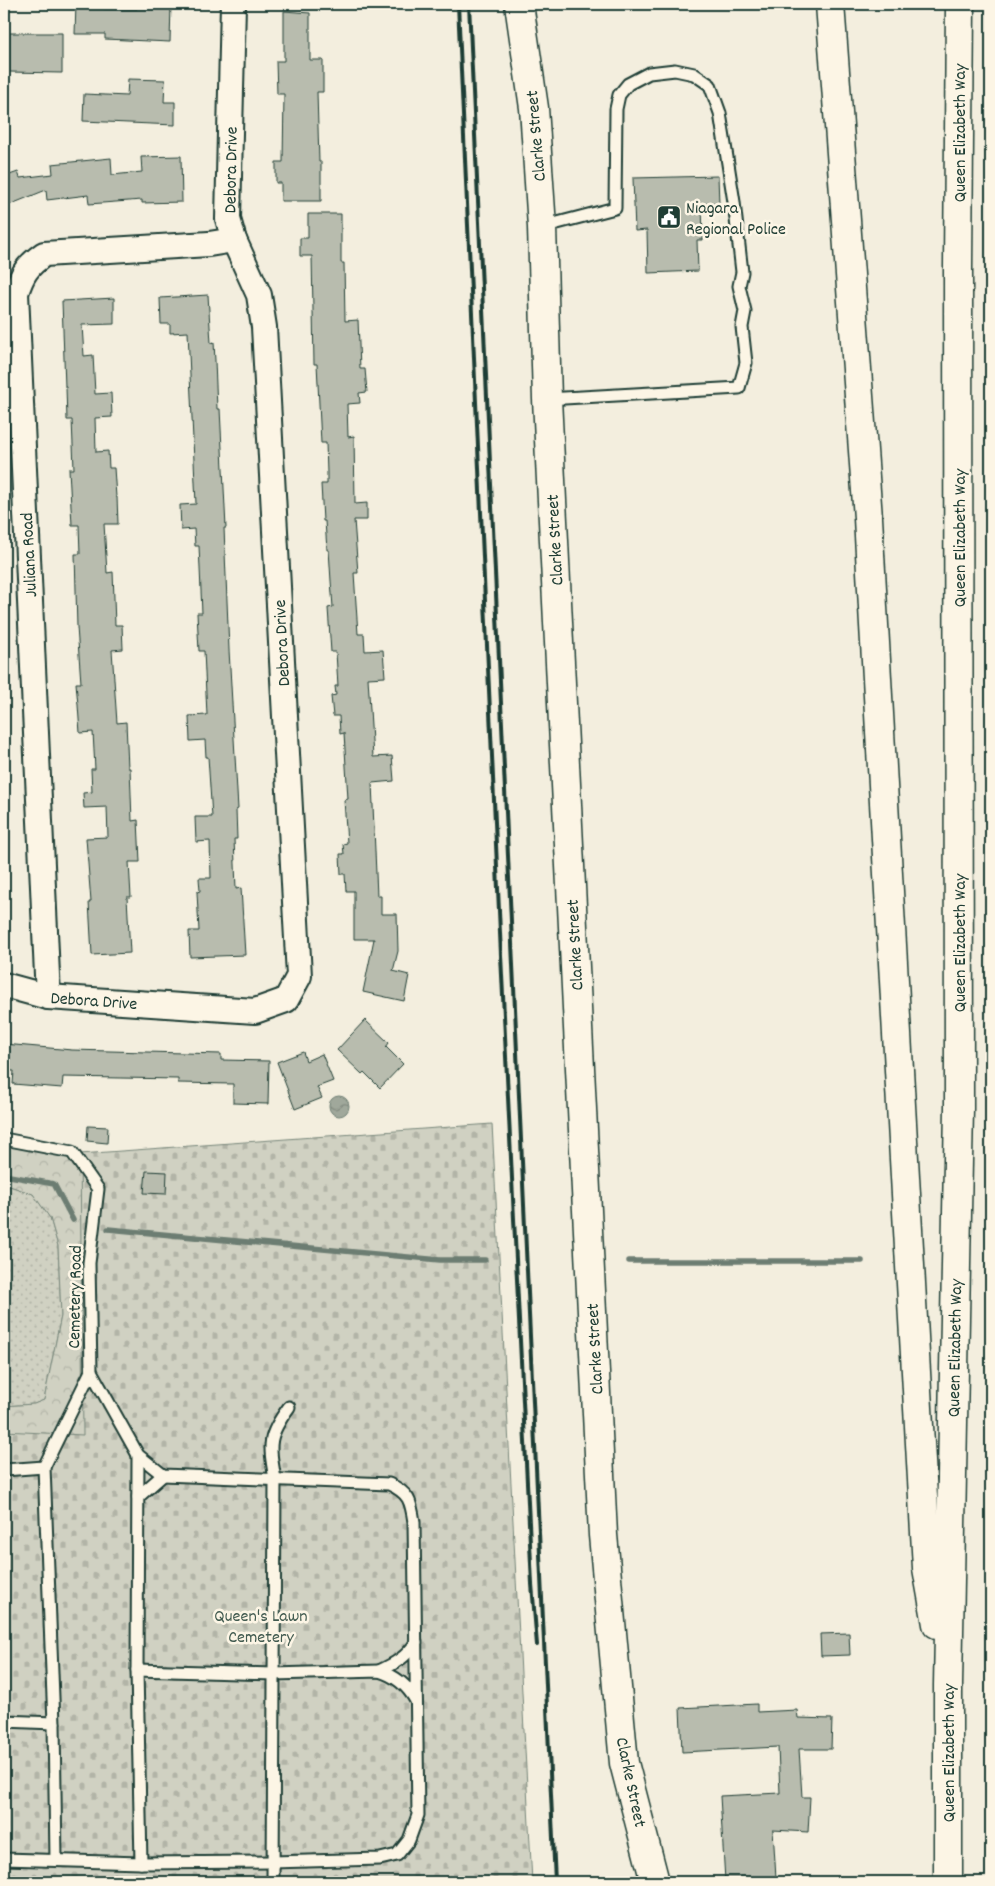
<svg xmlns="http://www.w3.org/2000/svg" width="995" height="1886" font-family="Dekko,sans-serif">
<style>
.grass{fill:url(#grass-dots);stroke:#78877b}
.forest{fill:url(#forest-crowns);stroke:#78877b}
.cemetery{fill:url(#cemetery-stones);stroke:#78877b}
.water{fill:url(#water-waves);stroke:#6c7d72}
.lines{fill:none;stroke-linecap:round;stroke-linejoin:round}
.stream{stroke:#6c7d72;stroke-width:5.5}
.building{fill:#b8bcae;stroke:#1f3d34}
.lane-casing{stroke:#1f3d34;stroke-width:15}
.street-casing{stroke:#1f3d34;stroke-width:28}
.secondary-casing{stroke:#1f3d34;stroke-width:31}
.highway-casing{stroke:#1f3d34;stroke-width:31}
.lane{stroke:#fcf5e5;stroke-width:11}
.street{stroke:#fcf5e5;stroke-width:24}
.secondary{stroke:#fcf5e5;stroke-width:28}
.highway{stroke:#fcf5e5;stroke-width:28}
.rail{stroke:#1f3d34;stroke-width:4}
.labels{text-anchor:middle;stroke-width:5;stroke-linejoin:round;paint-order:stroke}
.street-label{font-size:18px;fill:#1f3d34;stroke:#fcf5e5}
.poi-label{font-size:18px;fill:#1f3d34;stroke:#fcf5e5;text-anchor:start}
.park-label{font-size:18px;fill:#425b50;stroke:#fcf5e5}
</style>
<defs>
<pattern id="grass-dots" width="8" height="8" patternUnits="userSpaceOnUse" patternTransform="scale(1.25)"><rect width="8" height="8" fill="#d0d1c2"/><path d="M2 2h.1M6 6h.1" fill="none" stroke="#b2b4a7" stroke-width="1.8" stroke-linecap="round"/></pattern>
<pattern id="forest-crowns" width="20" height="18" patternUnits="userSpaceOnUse" patternTransform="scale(1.25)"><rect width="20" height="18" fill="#d0d1c2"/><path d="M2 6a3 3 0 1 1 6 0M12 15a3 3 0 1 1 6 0" fill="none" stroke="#b2b4a7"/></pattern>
<pattern id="cemetery-stones" width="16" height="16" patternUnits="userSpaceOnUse" patternTransform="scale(1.25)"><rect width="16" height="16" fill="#d0d1c2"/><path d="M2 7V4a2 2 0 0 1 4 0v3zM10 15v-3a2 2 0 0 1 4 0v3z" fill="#b2b4a7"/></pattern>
<pattern id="water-waves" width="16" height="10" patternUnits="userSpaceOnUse" patternTransform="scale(1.25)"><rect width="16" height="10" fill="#a0a89b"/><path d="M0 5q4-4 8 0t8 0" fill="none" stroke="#828a7f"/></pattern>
</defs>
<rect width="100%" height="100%" fill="#f3eede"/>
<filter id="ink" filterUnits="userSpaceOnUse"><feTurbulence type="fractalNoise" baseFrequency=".02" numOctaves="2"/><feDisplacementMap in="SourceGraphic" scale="10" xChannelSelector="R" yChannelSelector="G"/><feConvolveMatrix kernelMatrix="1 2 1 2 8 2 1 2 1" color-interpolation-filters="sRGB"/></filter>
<g filter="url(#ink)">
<polygon class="grass" points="4,1184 33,1194 50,1218 58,1246 61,1316 44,1400 34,1404 4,1406"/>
<polygon class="forest" points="4,1139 80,1154 92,1508 4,1792 4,1406 34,1404 44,1400 61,1316 58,1246 50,1218 33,1194 4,1184"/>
<polygon class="cemetery" points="492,1124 532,1882 4,1882 4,1431 83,1435 80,1154"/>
<circle class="water" cx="339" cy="1106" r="10"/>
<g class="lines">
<g class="stream">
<polyline points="4,1175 54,1184 73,1220"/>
<polyline points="108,1229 440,1260 485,1260"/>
<polyline points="629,1261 862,1261"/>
</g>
</g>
<g class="building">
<polygon points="76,4 104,4 104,9 137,9 137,4 171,4 170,42 105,39 105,34 75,34"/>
<polygon points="284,11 310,13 310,60 323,60 323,92 317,92 319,162 321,162 321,201 281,201 281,183 276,183 276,162 283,162 284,94 277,94 276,61 284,61"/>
<polygon points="9,33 62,33 62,73 9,72"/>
<polygon points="128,79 165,80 164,102 175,102 175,125 83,121 84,94 127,96"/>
<polygon points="181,156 182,202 142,203 142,200 89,204 88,195 47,200 46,190 4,207 4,177 18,172 20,178 53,174 52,164 111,158 112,175 142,172 141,157"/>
<polygon points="718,176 719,204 702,204 703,240 697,240 698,271 648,273 647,230 635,231 633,178"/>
<polygon points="308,214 341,214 341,263 344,263 345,321 358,320 360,369 365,369 367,392 359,393 360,403 347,404 348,437 354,436 355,504 367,503 367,520 354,520 358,573 354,573 358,634 364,634 365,651 383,650 385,677 368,678 373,757 392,756 394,781 372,783 377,896 381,896 381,914 397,914 398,951 393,971 409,975 404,1001 363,992 374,939 354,939 354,891 346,891 345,874 341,874 340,854 344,854 343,844 347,843 344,800 348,799 344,733 340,734 339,716 333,716 331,696 336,695 335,686 338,686 336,652 331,652 328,608 333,607 331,581 329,550 327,550 325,521 323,521 321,484 327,484 327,473 326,443 321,443 317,364 314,364 312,256 300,256 300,238 308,238"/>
<polygon points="208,295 211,343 214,342 215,361 217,409 220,409 226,528 224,528 229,650 238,809 236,810 237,839 234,839 236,889 241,888 245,955 190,957 189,931 199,931 197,892 200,891 199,878 211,878 210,841 196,842 195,817 212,817 208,757 206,757 205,740 190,741 189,716 207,715 204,651 199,651 197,613 202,613 199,546 195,546 194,529 181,530 180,505 196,504 188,332 170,333 170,324 161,324 160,298"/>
<polygon points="114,298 114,324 82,325 84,356 93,355 95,394 111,393 112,417 95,418 96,452 108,451 109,468 114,468 116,497 117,497 118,524 104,524 107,573 113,572 115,625 122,625 123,649 112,650 117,723 126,722 128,768 130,768 132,821 138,820 140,862 129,862 131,897 127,897 130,953 92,955 89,902 91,902 86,838 108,837 107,807 84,808 83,793 92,792 91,769 95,769 93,732 80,733 78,705 76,683 81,683 77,627 75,554 80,554 79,525 72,525 69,469 74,469 72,420 67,420 66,387 65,387 62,301"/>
<polygon points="365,1020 389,1043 386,1047 403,1064 380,1088 364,1072 362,1074 337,1050"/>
<polygon points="4,1044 72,1050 221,1054 221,1060 269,1061 268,1104 233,1103 233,1084 178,1083 178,1079 63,1077 62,1088 13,1084 14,1071 4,1071"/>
<polygon points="303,1052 306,1061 322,1054 333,1081 317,1087 322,1098 295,1109 277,1062"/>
<polygon points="88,1126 108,1127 107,1143 87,1141"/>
<polygon points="146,1171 167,1172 166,1194 144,1193"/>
<polygon points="849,1633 850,1655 821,1656 820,1634"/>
<polygon points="757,1704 757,1712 797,1710 798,1718 832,1719 831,1749 799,1749 802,1797 810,1797 808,1832 773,1830 776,1878 725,1881 720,1796 780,1793 778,1747 682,1752 680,1708"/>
</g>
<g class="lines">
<defs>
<g id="lane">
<polyline points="542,227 615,208 616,109 619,95 628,84 649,73 675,70 694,74 710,85 720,113 734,202 742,272 739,286 745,311 742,327 746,363 739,388 547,399"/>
<polyline points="4,1139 72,1152 98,1189 89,1263 91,1371 44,1467 54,1723 56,1860"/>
<polyline points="138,1455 137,1670 141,1863"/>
<polyline points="4,1470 44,1467"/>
<polyline points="138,1497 163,1475"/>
<path d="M 137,1670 L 274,1674 L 379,1671 C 396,1676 408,1686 416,1701"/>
<path d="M 379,1671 C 394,1664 407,1657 416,1642"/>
<polyline points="4,1721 54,1723"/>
<path d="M 4,1859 L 141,1863 L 272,1862 L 380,1859 L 397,1855 L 409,1840 L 418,1815 L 414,1522 C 411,1501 409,1493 389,1484 L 163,1475 L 138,1455 L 91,1371"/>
<path d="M 273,1882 L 275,1479 C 269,1444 267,1437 289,1407"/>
</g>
<g id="street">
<polyline points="4,985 48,997 255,1011 286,1000 299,976 264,327 259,295 234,240 228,219 233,4"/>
<path d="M 48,997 L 16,293 C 22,274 27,266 44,254 L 209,244 L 234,240"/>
</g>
<polyline id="secondary" points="519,4 534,108 542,227 547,399 603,1535 624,1763 655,1882"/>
<g id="highway">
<polyline points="830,4 868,518 927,1568 937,1624"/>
<polyline points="948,1882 948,1685 959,1108 958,268 960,4"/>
</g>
</defs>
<use href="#lane" class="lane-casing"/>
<use href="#street" class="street-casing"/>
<use href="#secondary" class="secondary-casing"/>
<use href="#highway" class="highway-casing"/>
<use href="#lane" class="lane"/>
<use href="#street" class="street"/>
<use href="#secondary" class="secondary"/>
<use href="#highway" class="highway"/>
<g class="rail">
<polyline points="458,4 501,955 532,1584 537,1645"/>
<polyline points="469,4 555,1882"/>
</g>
</g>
</g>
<defs>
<symbol id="civic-square" viewBox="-11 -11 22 22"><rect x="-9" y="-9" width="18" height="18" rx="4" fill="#1f3d34" stroke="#fcf5e5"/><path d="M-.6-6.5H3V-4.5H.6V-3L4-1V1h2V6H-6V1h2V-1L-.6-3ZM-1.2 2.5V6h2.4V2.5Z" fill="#fff"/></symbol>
</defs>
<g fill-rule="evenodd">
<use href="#civic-square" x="655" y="203" width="28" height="28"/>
</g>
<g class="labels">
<g class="street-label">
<text transform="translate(959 133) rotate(-90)" y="6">Queen Elizabeth Way</text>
<text transform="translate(535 136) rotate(-95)" y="6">Clarke Street</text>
<text transform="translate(230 170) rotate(-89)" y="6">Debora Drive</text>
<text transform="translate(959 538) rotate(-90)" y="6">Queen Elizabeth Way</text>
<text transform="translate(554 540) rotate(-93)" y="6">Clarke Street</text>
<text transform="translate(28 555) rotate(-93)" y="6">Juliana Road</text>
<text transform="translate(281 643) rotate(-93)" y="6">Debora Drive</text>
<text transform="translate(959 943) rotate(-90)" y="6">Queen Elizabeth Way</text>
<text transform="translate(574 945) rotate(-93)" y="6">Clarke Street</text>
<text transform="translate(94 1000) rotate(4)" y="6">Debora Drive</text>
<text transform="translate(74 1297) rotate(-89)" y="6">Cemetery Road</text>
<text transform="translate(954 1348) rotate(-89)" y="6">Queen Elizabeth Way</text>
<text transform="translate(594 1349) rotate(-93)" y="6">Clarke Street</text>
<text transform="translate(948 1753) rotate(-90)" y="6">Queen Elizabeth Way</text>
<text transform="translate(632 1782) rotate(78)" y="6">Clarke Street</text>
</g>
<g class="poi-label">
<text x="686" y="213">Niagara<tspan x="686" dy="21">Regional Police</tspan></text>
</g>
<g class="park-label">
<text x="261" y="1621">Queen's Lawn<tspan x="261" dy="21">Cemetery</tspan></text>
</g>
</g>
<rect width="995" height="1886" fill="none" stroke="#fcf5e5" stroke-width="20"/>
<rect x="10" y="10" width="975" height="1866" fill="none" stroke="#1f3d34" stroke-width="2" filter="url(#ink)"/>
</svg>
